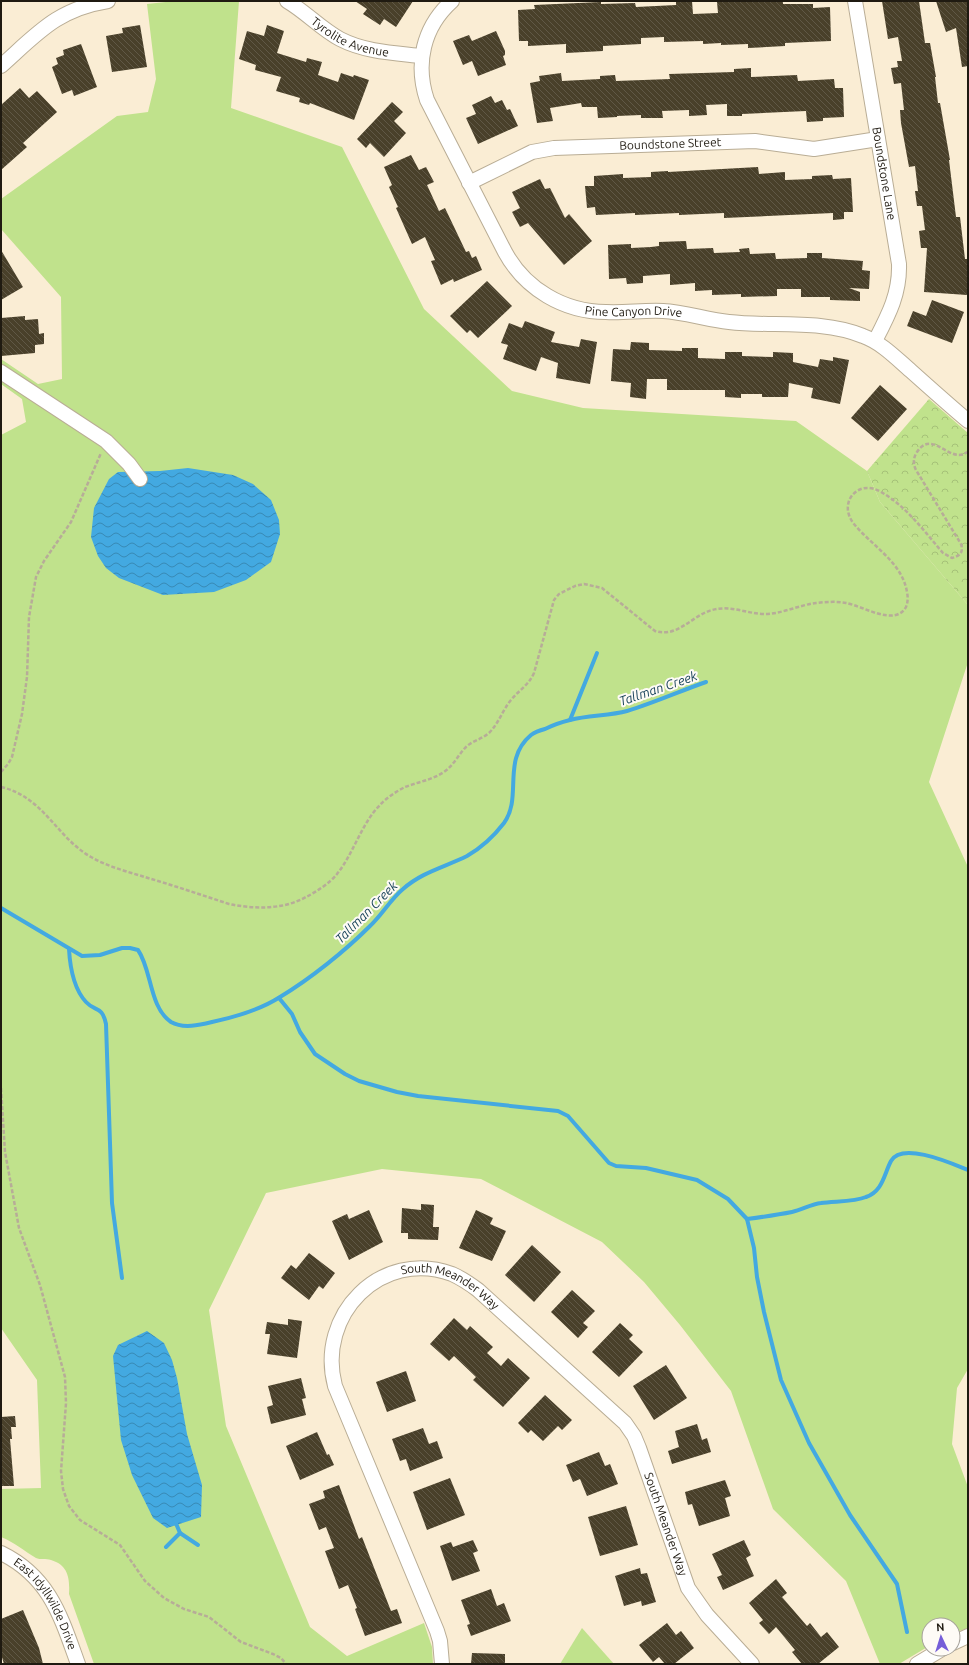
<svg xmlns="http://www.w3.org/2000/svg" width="969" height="1665" font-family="Ubuntu,sans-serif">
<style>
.grass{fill:#c0e28c}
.park{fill:url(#park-crowns)}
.water{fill:url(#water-waves)}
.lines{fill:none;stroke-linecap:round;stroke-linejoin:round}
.stream{stroke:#43a9e1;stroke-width:4}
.building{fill:url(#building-back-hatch)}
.minor-casing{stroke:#b9ad95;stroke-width:16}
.path{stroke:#b7ac98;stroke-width:2.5;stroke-dasharray:4 2;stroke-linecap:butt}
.minor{stroke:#fff;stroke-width:14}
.labels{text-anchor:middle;stroke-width:4;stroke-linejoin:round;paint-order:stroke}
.street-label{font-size:12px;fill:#1f1a11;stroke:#fefbf6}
.water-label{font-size:13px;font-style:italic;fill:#18425a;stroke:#fefbf6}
</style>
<defs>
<pattern id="park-crowns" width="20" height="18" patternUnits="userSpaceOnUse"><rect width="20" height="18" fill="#c0e28c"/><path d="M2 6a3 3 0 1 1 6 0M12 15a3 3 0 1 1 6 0" fill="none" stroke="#a5c178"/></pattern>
<pattern id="water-waves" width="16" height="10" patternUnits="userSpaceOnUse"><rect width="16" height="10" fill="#43a9e1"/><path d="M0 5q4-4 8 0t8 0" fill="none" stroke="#3789b5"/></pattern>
<pattern id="building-back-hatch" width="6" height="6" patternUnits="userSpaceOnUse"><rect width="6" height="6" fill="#49402a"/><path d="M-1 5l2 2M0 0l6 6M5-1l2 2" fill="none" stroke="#605846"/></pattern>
</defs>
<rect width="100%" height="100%" fill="#faedd4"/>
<g class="grass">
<path d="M 175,1 L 239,1 L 231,108 L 342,147 L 424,309 L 512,391 L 583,408 L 796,421 L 867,471 L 880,502 L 968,605 L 968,662 L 929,782 L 968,867 L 968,1369 L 957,1388 L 952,1444 L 968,1487 L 968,1628 L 953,1633 L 953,1625 L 929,1625 L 929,1646 L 899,1664 L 880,1664 L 846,1581 L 773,1509 L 731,1391 L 680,1325 L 644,1282 L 602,1242 L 481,1179 L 382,1169 L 266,1193 L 209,1310 L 226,1426 L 310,1627 L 347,1656 L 424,1623 L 432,1647 L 433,1664 L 94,1664 L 69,1594 C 70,1578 68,1565 51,1560 C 46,1558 40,1560 36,1558 C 24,1551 14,1542 1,1537 L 1,1489 L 41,1488 L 37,1380 L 1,1328 L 1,435 L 26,422 L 22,399 L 1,384 L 1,359 L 38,384 L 62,379 L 61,297 L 1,229 L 1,199 L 117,116 L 148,112 L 156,79 L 147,4 Z"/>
<polygon points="582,1628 614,1664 560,1664"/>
</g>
<polygon class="park" points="929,399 968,433 968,605 880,502 867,471"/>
<g class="water">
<polygon points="188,468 233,475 253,484 271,500 279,520 280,534 271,562 246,580 214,592 163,595 119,578 106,568 98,556 91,537 94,508 109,479 118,472 160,471"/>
<polygon points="147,1331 164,1343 172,1360 177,1378 187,1434 202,1485 201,1517 167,1528 153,1518 132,1475 121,1440 113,1356 118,1345"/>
</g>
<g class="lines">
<g class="stream">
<polyline points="570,720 597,653"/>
<path d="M 1,908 L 82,956 L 100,955 L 122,948 L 130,948 L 138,950 C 152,970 149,1007 171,1022 C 183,1029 200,1025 212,1022 C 235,1017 260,1010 280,997 C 310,979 345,951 370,926 C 382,915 390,900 403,889 C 422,872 445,867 467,856 C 481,848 494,836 504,823 C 523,797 501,760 531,735 C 535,732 541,730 545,729 C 553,725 562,722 570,720 C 589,715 609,716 627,711 C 654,703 680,691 706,682"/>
<path d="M 69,949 C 70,967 73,988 86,1002 C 95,1012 102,1005 106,1024 L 112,1203 L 122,1278"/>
<path d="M 279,998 L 292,1014 L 300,1032 L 315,1054 L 345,1074 L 359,1081 L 397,1092 L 418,1096 L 558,1111 L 568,1116 L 609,1163 L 616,1166 L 646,1168 L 697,1180 L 728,1199 L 747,1219 C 762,1217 777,1215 792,1212 C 802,1210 811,1204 821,1203 C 834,1201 854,1202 866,1197 C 883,1191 884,1174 891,1161 C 902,1141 953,1164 968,1170"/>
<polyline points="747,1219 754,1248 757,1277 764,1312 781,1380 809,1443 850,1515 897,1584 907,1632"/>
<polyline points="180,1533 198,1545"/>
<polyline points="166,1547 180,1533 175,1521"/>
</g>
</g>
<g class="building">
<polygon points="355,1 413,1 396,27 384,19 380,25 363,14 367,9"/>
<polygon points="692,1 693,14 718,13 717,2 783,1 783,4 813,4 813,8 830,7 831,41 785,43 785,46 748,48 748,44 721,45 721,43 703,44 703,41 664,42 664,37 641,38 641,44 603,46 603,51 566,53 566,44 528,46 528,41 519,41 518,10 535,9 534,5 601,2 601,4 635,3 636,7 676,5 676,2"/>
<polygon points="882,1 919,1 925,43 930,43 936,77 935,77 938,103 940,103 950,160 949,160 956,217 960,217 965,259 968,259 967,295 924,292 927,248 921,248 919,231 925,230 922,206 917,206 915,191 918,191 915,166 909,167 901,123 900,110 904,110 901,83 894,84 891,68 898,67 897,61 902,61 898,37 888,39"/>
<polygon points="936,1 968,1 968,66 962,67 956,28 946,32"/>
<polygon points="140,25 147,67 112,72 106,36 123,33 122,28"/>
<polygon points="267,25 284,31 277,53 306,62 307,58 322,62 318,75 338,82 341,73 353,77 354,75 369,80 354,120 310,103 309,105 299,102 300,98 276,91 281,77 255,70 256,65 239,59 247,31 264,36"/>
<polygon points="496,31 505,51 505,55 503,56 506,65 478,76 472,61 463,65 453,41 469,35 472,41"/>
<polygon points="81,44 97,87 74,96 72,90 62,94 52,67 58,64 56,58 64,55 63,50"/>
<polygon points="751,68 751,77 797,75 798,81 834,79 835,88 843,88 844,117 823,118 823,121 807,122 806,111 742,114 742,116 727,116 727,104 706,105 707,115 689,116 689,110 662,111 663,118 641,118 641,115 617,116 617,117 598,118 597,107 582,107 581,103 550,108 553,121 537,123 530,83 540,81 539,76 561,73 562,81 600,79 600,76 615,75 616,81 670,79 669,74 734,72 734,69"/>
<polygon points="20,88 29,98 37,91 57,112 23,143 27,147 1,170 1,105"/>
<polygon points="491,96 495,103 502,100 507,110 510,109 518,126 478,144 466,118 476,114 472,105"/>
<polygon points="392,102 403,112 394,121 406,133 384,157 370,143 366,148 357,139"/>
<polygon points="411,155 419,170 426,167 434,182 427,185 439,211 445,208 466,252 469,251 472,258 476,256 482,270 454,282 453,279 441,285 431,261 435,260 425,237 412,244 396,208 398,207 389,187 392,185 384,167"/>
<polygon points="758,167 759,174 785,172 785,180 812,179 812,176 832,175 833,179 851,178 853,212 844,212 844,219 833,220 833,213 724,218 724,213 679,215 679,213 635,215 635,213 596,215 595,207 587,208 585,186 594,186 594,176 623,174 623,178 651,177 651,172 668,171 668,172"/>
<polygon points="540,179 545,189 550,188 565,218 569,214 592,241 564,265 528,223 520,227 512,212 520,208 512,192"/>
<polygon points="686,241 687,249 713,248 714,253 740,252 739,249 749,248 750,254 775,253 776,259 807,258 807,253 822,253 822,258 863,261 862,270 870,271 869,289 849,288 860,292 860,301 830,300 830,297 801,297 801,289 777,289 777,296 741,297 741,294 712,295 712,290 695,291 695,283 670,285 670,274 643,276 643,283 627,284 626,278 609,279 608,245 631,244 631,248 651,247 659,246 659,242"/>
<polygon points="1,250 23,287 1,300"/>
<polygon points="487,281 512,306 478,338 470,330 467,333 450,316"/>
<polygon points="932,300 964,312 952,343 907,326 913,311 926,316"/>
<polygon points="25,316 25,320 38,319 39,334 44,333 44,344 35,345 35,353 1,356 1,318"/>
<polygon points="525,321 555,332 551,342 579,347 581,339 597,342 590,384 556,378 558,363 541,357 536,371 503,359 508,345 501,343 509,323 522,328"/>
<polygon points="631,342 649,343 649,350 682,351 682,348 698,348 698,358 725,359 725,352 742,352 742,356 773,357 773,352 793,353 793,362 818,367 820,359 833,361 833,357 849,360 840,404 811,398 813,388 789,383 788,397 762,397 762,394 741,394 741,398 725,397 725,390 667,390 667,379 647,379 646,399 630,397 631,383 611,381 613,349 630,350"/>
<polygon points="880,385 907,409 878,441 851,418"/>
<polygon points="421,1204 434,1205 433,1227 439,1227 438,1240 408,1239 408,1233 401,1233 402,1208 421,1210"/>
<polygon points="369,1210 383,1242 349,1260 332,1221 347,1214 349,1219"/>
<polygon points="476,1210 493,1218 490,1224 506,1231 492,1261 459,1248"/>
<polygon points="532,1245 561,1272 534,1302 505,1275"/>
<polygon points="309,1253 335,1273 323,1289 319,1286 309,1300 281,1278 291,1265 296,1269"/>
<polygon points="572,1290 595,1311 583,1323 588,1327 578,1338 551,1312"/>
<polygon points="454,1318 467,1330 470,1326 493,1347 487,1353 501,1366 508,1358 530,1378 503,1407 473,1380 476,1377 454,1356 449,1361 430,1344"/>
<polygon points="288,1319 302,1321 297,1358 267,1354 270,1334 265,1334 267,1322 288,1325"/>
<polygon points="620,1323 633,1335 629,1339 643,1352 619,1377 592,1352"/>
<polygon points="666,1365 687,1398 654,1420 633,1386"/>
<polygon points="406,1371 416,1401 387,1412 376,1382"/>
<polygon points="301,1378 306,1398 302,1399 306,1415 271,1424 267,1407 273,1405 268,1386"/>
<polygon points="545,1395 572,1420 562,1430 558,1426 543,1441 531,1430 528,1433 518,1423"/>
<polygon points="15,1416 16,1427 11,1427 12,1439 10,1439 14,1486 1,1486 1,1417"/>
<polygon points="697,1424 702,1440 707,1438 711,1452 672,1464 668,1451 679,1447 675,1431"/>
<polygon points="423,1428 429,1444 437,1441 443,1458 410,1471 406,1459 400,1461 392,1439"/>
<polygon points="317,1432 327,1455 329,1454 334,1465 300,1480 286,1446"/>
<polygon points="599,1452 605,1466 610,1464 618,1484 587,1496 580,1479 573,1482 566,1465"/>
<polygon points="450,1478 465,1515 427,1530 413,1492"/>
<polygon points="725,1480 731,1496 725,1498 730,1516 699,1526 692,1504 688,1505 685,1492"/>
<polygon points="339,1485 359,1539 362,1537 391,1611 397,1609 402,1623 365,1636 355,1609 357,1608 348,1585 339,1589 325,1551 334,1548 326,1527 319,1530 309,1504 325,1498 323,1491"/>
<polygon points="626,1506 638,1545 600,1556 588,1517"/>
<polygon points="473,1540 478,1551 473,1553 480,1571 452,1581 440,1546 451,1542 453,1547"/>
<polygon points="744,1540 751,1555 746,1558 754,1576 723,1590 717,1577 722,1575 712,1554"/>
<polygon points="640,1568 641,1574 647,1573 656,1602 642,1606 641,1601 624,1606 615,1576"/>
<polygon points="776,1579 787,1593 782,1597 807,1626 810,1623 821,1637 827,1632 839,1647 818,1664 802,1664 792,1652 795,1650 776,1627 769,1634 759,1623 763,1620 749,1603"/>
<polygon points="491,1589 497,1606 504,1603 511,1621 471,1636 467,1625 470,1624 461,1600"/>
<polygon points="23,1610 39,1648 43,1664 4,1664 1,1654 1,1619"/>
<polygon points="667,1623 676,1635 681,1631 694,1648 674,1664 665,1664 659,1657 653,1662 639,1645"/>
<polygon points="472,1653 505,1654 505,1664 471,1664"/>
</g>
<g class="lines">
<defs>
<g id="minor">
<path id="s1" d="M 287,1 C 306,12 321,29 340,39 C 365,52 394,53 421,56"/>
<path id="s2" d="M 452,1 C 423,27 415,64 427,100 L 505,252 C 525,289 564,312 606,312 C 625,313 644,310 663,311 C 685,312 707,320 729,322 C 772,327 822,319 863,336 C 882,343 896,358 911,371 C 930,388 949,405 968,421"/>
<path id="s3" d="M 855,1 L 899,264 C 900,294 888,316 875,341"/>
<path d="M 1,66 C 37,34 57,9 108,1"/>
<path id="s4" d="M 469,183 L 532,152 L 554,148 L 755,141 L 814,149 L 878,139"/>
<polyline points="1,372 106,441 129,464 140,479"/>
<path id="s5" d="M 1,1553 C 50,1577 61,1617 78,1664"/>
<polyline points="953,1643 968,1636"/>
<path id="s6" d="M 442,1664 L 440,1641 L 437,1631 L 335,1386 C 316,1315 381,1248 452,1274 C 461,1278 470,1284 478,1290 L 625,1423 L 634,1436 L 639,1448 L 688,1588 L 707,1615 L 752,1664"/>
<polyline points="917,1664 942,1649"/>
</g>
</defs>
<use href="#minor" class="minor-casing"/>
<g class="path">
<polyline points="1,772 8,764 12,757 22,714 27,677 29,617 36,577 44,561 71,522 101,453"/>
<path d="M 1,787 C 44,797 56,837 91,857 C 108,867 129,872 148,878 C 175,886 202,895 229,904 C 254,909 283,910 306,897 C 316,892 330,883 337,874 C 354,853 361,824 380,805 C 386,798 397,791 405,787 C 418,782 432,780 444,772 C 454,765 458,755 466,747 C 472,741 482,739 489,733 C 499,723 502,711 511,700 C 519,690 528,686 534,673 L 554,600 L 559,594 L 575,586 L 584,584 L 602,588 L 655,631 C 678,638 691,616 712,610 C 730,605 745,613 763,614 C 779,615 799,605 816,603 C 826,602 836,601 846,603 C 863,606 895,627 906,607 C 908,602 908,597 907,592 C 902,562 872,546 854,524 C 837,503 858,478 881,492 C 906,506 924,531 943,553 L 952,558 C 959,556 964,553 961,544 L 916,470 C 913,464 913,458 917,452 C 930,432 945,455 959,455 C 963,455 965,453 968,452"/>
<polyline points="1,1088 5,1152 19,1228 40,1285 65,1377 66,1403 61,1471 63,1489 69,1506 80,1520 120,1545 145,1581 164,1598 184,1609 209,1617 241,1642 273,1654 281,1658 286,1664"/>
</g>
<use href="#minor" class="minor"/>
</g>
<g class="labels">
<g class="street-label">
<text dy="4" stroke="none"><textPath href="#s1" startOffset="74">Tyrolite Avenue</textPath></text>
<text dy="4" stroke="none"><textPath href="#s4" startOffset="209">Boundstone Street</textPath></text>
<text dy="4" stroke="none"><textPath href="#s3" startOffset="175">Boundstone Lane</textPath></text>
<text dy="4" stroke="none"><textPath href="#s2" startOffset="430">Pine Canyon Drive</textPath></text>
<text dy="4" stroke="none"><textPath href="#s6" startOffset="501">South Meander Way</textPath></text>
<text dy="4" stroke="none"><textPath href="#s6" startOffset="837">South Meander Way</textPath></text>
<text dy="4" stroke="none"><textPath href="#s5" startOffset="70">East Idyllwilde Drive</textPath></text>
</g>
<g class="water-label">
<text transform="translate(658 688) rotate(-19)" y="5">Tallman Creek</text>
<text transform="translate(366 912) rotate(-45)" y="5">Tallman Creek</text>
</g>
</g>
<rect width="969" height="1665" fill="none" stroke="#1f1a11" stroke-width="4"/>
<g transform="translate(941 1637) rotate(356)"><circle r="19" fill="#fefbf6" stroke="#a5a19a"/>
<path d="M0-3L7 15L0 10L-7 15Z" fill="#755ed8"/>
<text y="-6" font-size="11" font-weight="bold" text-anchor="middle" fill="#1f1a11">N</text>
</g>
</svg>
